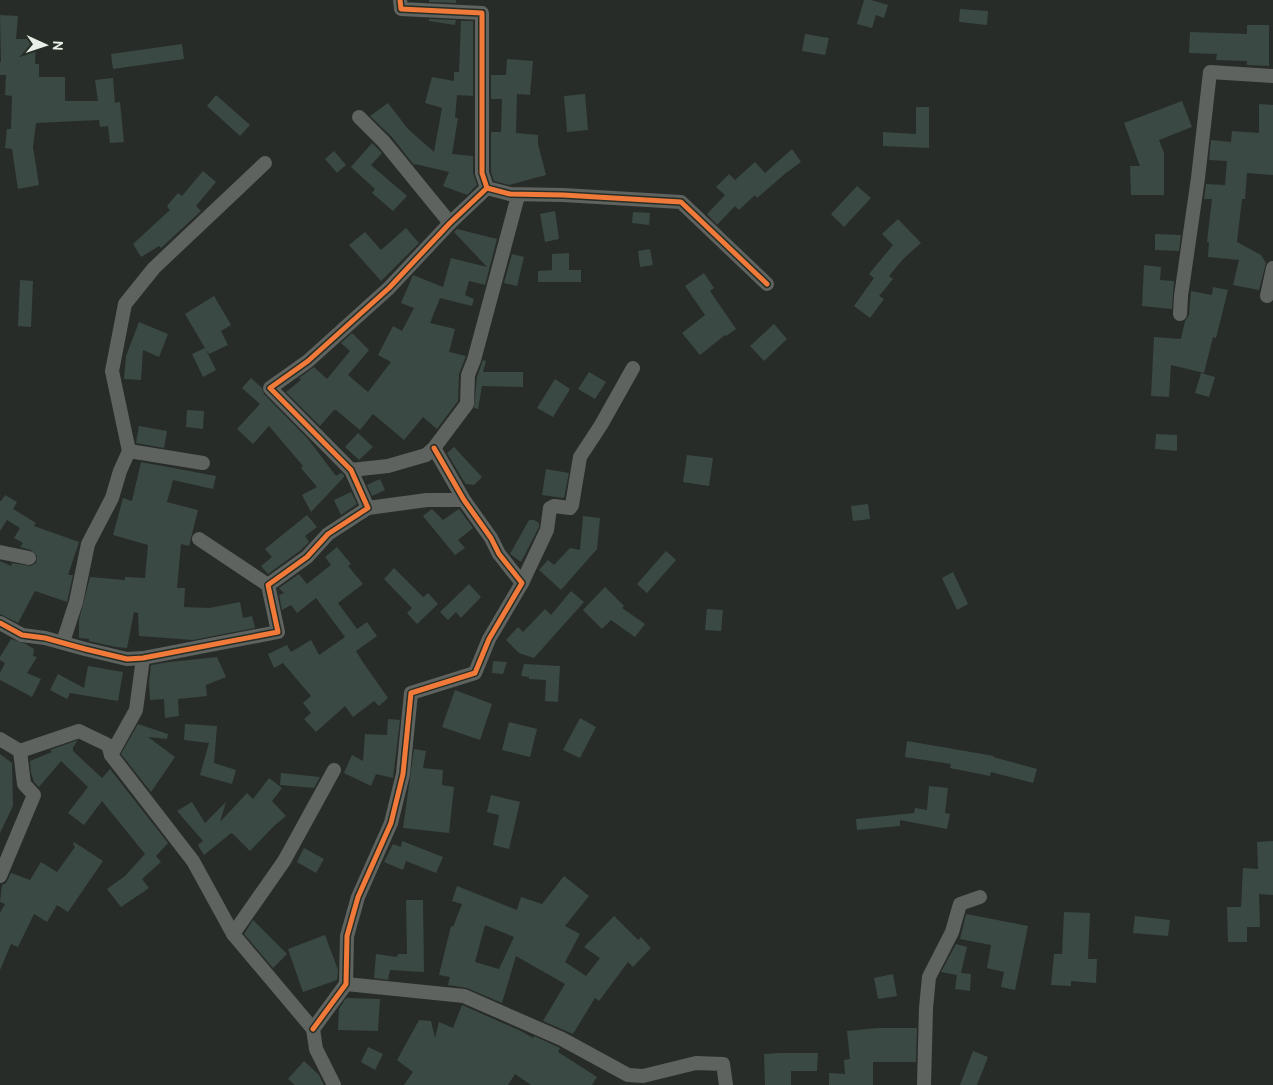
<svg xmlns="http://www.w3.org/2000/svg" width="1273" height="1085" font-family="Cabin,sans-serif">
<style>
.building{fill:#3a4943;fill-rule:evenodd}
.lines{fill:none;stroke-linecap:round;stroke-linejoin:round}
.street{stroke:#5f635f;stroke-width:14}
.cycleway-casing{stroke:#262e26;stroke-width:8}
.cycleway{stroke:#f17a3a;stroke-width:5}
</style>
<rect width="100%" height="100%" fill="#282c28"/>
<g class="building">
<polygon points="429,0 456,0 456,3 429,2"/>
<polygon points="864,0 871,0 888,5 884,18 876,15 872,28 857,24"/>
<polygon points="960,9 988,11 987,25 959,22"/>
<polygon points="0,15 18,16 16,39 36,39 35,64 39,64 39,77 65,77 65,101 98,101 95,80 113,78 115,103 120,102 124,142 110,143 108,126 100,127 99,120 36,123 33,147 39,185 18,189 12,149 5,148 7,129 11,129 12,96 5,95 6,75 0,75 0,62 1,62"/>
<polygon points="429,19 456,20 455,25 429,21"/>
<polygon points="461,21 473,21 473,96 457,95 455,118 458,118 452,154 473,156 473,173 477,185 467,195 443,186 449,172 415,164 414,165 391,136 370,116 388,103 408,129 434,152 442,108 425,103 432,77 454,81 454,72 459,72"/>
<polygon points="1247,25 1269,25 1269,66 1247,65 1247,61 1216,60 1217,54 1189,53 1190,32 1247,34"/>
<polygon points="805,34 829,38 825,55 802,51"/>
<polygon points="182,44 184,59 113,69 111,54"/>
<polygon points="507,59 533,61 530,95 517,94 516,133 538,135 538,144 546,175 509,185 494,181 491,172 491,132 501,132 502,99 491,99 491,75 506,75"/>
<polygon points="585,94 588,130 567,132 564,96"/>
<polygon points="216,95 250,125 240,136 207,106"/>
<polygon points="1182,101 1192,127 1159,140 1164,153 1164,195 1131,195 1130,166 1140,166 1124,123"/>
<polygon points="1259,104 1273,105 1273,175 1247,173 1245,199 1242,199 1237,242 1261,255 1266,263 1259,290 1233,285 1239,260 1208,257 1209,242 1207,242 1212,199 1204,199 1206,184 1225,185 1227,161 1209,160 1211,140 1231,142 1232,131 1259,133"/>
<polygon points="916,107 929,107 929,148 883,146 883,132 916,134"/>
<polygon points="372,143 382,153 371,165 407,196 393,211 372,193 375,189 351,167"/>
<polygon points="792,149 801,162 786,173 757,198 755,195 739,210 735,206 717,225 707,214 725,195 716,187 729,174 735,180 755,162 765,173"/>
<polygon points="334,151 346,165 337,173 325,159"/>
<polygon points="203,171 216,182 196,206 201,211 161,248 159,246 141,257 133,244 170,210 167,206 178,193 182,196"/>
<polygon points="857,186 871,198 844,227 831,214"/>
<polygon points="555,211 559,239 545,242 540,214"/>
<polygon points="633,212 650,213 649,225 632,223"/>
<polygon points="898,219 921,243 903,259 889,276 893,279 879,296 884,299 870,318 854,306 874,278 869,274 893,245 882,234"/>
<polygon points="406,228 419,243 381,281 349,245 365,232 381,250"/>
<polygon points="457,229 497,239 485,285 469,281 465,295 474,299 472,306 440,298 430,323 455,329 449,352 466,356 459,374 458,401 437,429 423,417 404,440 373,414 360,430 336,410 334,410 320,426 286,392 301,380 299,378 314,367 327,379 350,351 341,343 352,333 369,350 348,375 368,392 391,362 378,355 393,326 402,331 414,308 401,303 413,275 443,287 451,258 487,267 454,232"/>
<polygon points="1155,234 1181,235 1179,251 1155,250"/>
<polygon points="650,249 653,265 640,267 638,251"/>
<polygon points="569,253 569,270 581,270 581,282 538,282 538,271 552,270 552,254"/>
<polygon points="512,254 524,257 517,286 504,283"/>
<polygon points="1144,265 1161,267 1160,280 1174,281 1172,309 1142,306"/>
<polygon points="704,273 714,288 710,291 736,329 726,336 725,335 700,355 682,333 705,315 685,286"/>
<polygon points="20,280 33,281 31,327 18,326"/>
<polygon points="1213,287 1228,290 1216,338 1213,337 1204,373 1171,365 1169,397 1151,396 1154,337 1181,339 1185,321 1189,315 1191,291 1212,295"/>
<polygon points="214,296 231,325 221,331 228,345 209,354 205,348 216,370 203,377 192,354 205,348 185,314"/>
<polygon points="139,322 168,334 159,357 143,350 141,380 124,379 126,356"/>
<polygon points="774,324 787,339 764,361 750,346"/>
<polygon points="483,360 486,361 483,372 523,372 523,387 482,386 478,409 474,408 477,377"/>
<polygon points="589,372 606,382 595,399 578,389"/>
<polygon points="1201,373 1215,377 1209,397 1195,393"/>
<polygon points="251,378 262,388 264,394 308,439 336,476 341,473 344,475 344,477 311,512 302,495 317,487 301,468 303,466 269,426 253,444 237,429 260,404 242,388"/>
<polygon points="555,379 570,389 553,417 537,408"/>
<polygon points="187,410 204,411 203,429 186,427"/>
<polygon points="139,426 167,431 164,448 136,443"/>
<polygon points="358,433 373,447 359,460 345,447"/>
<polygon points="1156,434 1177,435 1177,451 1155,449"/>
<polygon points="454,447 482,477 474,485 466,484 463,480 447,453"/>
<polygon points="687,455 713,458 709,486 683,482"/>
<polygon points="141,462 216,476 213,489 173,480 167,502 198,510 189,546 181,544 177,588 185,588 184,607 209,608 240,602 243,618 252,616 255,628 193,640 139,636 138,613 134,612 127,648 116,647 89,641 89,639 79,638 79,620 90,577 125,580 125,577 145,578 148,545 113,535 123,498 132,501"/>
<polygon points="546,469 569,473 564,498 542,495"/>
<polygon points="380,479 385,490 372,496 367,485"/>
<polygon points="351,492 357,504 341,515 334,500"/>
<polygon points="5,495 17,502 13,509 36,523 34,526 79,542 68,575 73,575 67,602 35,591 18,623 0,614 0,561 11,566 12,563 31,566 36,563 37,556 31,550 20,547 23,543 14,538 20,528 7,520 0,531 0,501 1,501"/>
<polygon points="868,504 870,519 853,521 851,506"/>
<polygon points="432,509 443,520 459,509 473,528 458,540 465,548 455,555 423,516"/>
<polygon points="307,515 317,527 305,536 309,542 301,550 268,574 261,566 272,557 265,549"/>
<polygon points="583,516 600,518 597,549 561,590 539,570 548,560 554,565 570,548 580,550"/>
<polygon points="529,520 534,520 539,523 539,527 521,562 510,554"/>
<polygon points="337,547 351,564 348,566 363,584 338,603 357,629 367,622 377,636 356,651 362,661 388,698 379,706 374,701 353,717 345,706 316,732 304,719 311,713 303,703 311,696 283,663 274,668 268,654 287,645 291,652 311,640 319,655 345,637 316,598 297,613 291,605 282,610 279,595 284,593 279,588 299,574 307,584 331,565 325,557"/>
<polygon points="666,551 676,560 647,593 637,584"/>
<polygon points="394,568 423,597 428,593 438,604 417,624 407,613 412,608 384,579"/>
<polygon points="953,572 968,604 957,610 942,578"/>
<polygon points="469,584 481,597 461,618 456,612 448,620 440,612"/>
<polygon points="605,587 624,606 622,608 645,624 635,637 611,620 602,629 583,610"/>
<polygon points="571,591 584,602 534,658 519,653 506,640 518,627 523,632 545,609 551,615"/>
<polygon points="707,609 723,610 721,631 705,630"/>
<polygon points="11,639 26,644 34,649 33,656 37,657 27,673 41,679 32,697 0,680 0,673 5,663 0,660 0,657"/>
<polygon points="217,657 226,677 206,685 207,696 178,699 179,716 165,718 164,699 150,700 149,682 151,665 170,662"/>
<polygon points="493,661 507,662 503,674 492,673"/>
<polygon points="524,664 560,666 558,702 545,701 546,680 529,679 529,677 521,676"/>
<polygon points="88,666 123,672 118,701 70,693 67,699 50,690 58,674 84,688"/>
<polygon points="455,690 492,704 480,740 442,727"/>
<polygon points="580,718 596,727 580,758 563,750"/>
<polygon points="388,719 400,720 393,778 376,774 371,786 344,773 352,755 363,761 365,734 387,735"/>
<polygon points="509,722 537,729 530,757 502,750"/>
<polygon points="138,724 168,734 167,739 148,737 175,757 151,792 121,754"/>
<polygon points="185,724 217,726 214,763 236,770 232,784 200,775 209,743 184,740"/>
<polygon points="78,740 73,747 73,751 102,778 110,769 168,843 156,856 161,862 142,879 149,888 121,907 107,889 125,876 145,854 102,801 84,825 68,813 88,787 61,761 39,787 34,782 31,773 30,761 52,752 50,750"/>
<polygon points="907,741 994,756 993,757 1037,769 1033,783 991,772 990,776 950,768 951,764 905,757"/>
<polygon points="414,749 426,751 423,768 443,770 442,785 454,787 449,833 403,828"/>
<polygon points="0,754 12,763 13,806 0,833"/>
<polygon points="281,773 320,777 314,788 280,785"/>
<polygon points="269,778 282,788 272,801 286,816 275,825 250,851 232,833 230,834 204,855 198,845 203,841 177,811 192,802 205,823 226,802 220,822 247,793 253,799"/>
<polygon points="929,786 948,788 945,813 950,814 947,829 900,820 900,826 857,830 856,819 914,813 915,808 927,810"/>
<polygon points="491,795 520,802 509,849 493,845 499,815 487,812"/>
<polygon points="402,841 443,857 436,873 406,861 403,870 384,862 393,844 401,847"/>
<polygon points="1273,841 1273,895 1259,894 1260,927 1247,927 1247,942 1228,942 1227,907 1241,907 1243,868 1258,869 1257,842"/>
<polygon points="74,842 103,861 68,912 57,905 47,922 34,914 18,947 11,944 0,970 0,913 5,904 0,902 2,885 6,883 11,873 30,880 41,862 57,872 75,847 73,844"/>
<polygon points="304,848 324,859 316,873 297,862"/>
<path d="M 564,876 L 589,896 L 565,926 L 580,934 L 565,962 L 586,976 L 600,958 L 584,947 L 614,916 L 638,940 L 641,937 L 651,948 L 633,967 L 628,962 L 599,1001 L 595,998 L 573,1034 L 543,1021 L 565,984 L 516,956 L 502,1003 L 467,988 L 448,985 L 450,977 L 439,975 L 451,926 L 453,927 L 462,904 L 452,901 L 457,886 L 517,910 L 521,897 L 542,904 ZM 485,925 L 514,937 L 499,969 L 475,962 Z"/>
<polygon points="406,900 423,900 424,972 390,970 388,980 374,978 376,954 397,957 398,954 407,954"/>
<polygon points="1064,912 1090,913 1088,959 1097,959 1096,983 1071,981 1071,986 1051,985 1054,954 1062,954"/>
<polygon points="966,914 1028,926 1015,990 1001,987 1004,972 987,968 991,945 960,939"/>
<polygon points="1135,916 1170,920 1168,936 1133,933"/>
<polygon points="253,920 287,954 273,968 244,934"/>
<polygon points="325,935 338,970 337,980 303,992 288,949"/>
<polygon points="956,944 967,947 961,973 971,974 970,991 955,989 957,975 941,972"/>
<polygon points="893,974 897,996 878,999 874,978"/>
<polygon points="346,998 380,999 378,1031 338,1030 339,1009"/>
<polygon points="462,1005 521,1031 533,1038 534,1036 558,1047 560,1048 558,1052 597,1077 592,1085 531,1085 515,1074 508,1085 404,1085 413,1072 397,1060 419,1020 431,1021 435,1038 439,1022 453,1028"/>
<polygon points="877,1028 917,1028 916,1062 873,1062 873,1085 829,1085 829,1073 845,1074 844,1060 850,1059 847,1031"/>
<polygon points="368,1047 383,1054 375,1070 361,1062"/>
<polygon points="973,1051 988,1057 977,1085 960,1085"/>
<polygon points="779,1053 818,1053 817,1071 791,1071 791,1085 765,1085 764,1054"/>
<polygon points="304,1061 319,1075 324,1085 295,1085 288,1079"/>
</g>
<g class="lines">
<g class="street">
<polyline points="400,0 401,9 482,13 482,173 487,188 510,194 563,195 681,202 767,284"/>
<polyline points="359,117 384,142 450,223"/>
<polyline points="1267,296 1273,268"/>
<polyline points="1180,314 1181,296 1198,178 1210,72 1273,76"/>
<polyline points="129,451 203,463"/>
<polyline points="351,470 388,466 426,455 434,448 467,404 468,375 474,360 518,196 510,194"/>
<polyline points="368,508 427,500 464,500"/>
<polyline points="199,539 268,585"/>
<polyline points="0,552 29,558"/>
<polyline points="522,583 547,530 550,508 554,506 570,508 572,505 580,457 601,425 633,368"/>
<polyline points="0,623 22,635 45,638 85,649 127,659 143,658 278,632 268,585 307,557 328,534 368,508 351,470 270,388 308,361 389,288 450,223 487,188"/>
<polyline points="63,642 76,602 88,544 112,498 120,471 129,451 112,371 125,304 154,268 265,163"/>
<polyline points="0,739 20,751 79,731 108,745 111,755 193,861 233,934 313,1029 316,1049 334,1085"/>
<polyline points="111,755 136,710 143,658"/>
<polyline points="0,876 34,795 24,784 20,751"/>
<polyline points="233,934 284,861 334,770"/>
<polyline points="346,984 464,996 562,1039 628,1075 643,1076 696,1063 723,1064 726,1085"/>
<polyline points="313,1029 346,984 347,936 358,897 391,823 403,774 411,693 475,673 489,639 522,583 499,554 491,538 464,500 434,448"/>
<polyline points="924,1085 926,1008 929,977 952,932 960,904 980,897"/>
</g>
<defs>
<g id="cycleway">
<polyline points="400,0 401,9 482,13 482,173 487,188 510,194 563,195 681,202 767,284"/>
<polyline points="0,623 22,635 45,638 85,649 127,659 143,658 278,632 268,585 307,557 328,534 368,508 351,470 270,388 308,361 389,288 450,223 487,188"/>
<polyline points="313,1029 346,984 347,936 358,897 391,823 403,774 411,693 475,673 489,639 522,583 499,554 491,538 464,500 434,448"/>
</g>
</defs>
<use href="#cycleway" class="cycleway-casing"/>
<use href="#cycleway" class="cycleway"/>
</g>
<g transform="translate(45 45) rotate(93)" stroke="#262e26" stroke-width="4" paint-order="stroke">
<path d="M0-4L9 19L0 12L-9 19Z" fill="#e8eee8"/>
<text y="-8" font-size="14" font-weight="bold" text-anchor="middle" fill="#e8eee8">N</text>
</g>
</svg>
